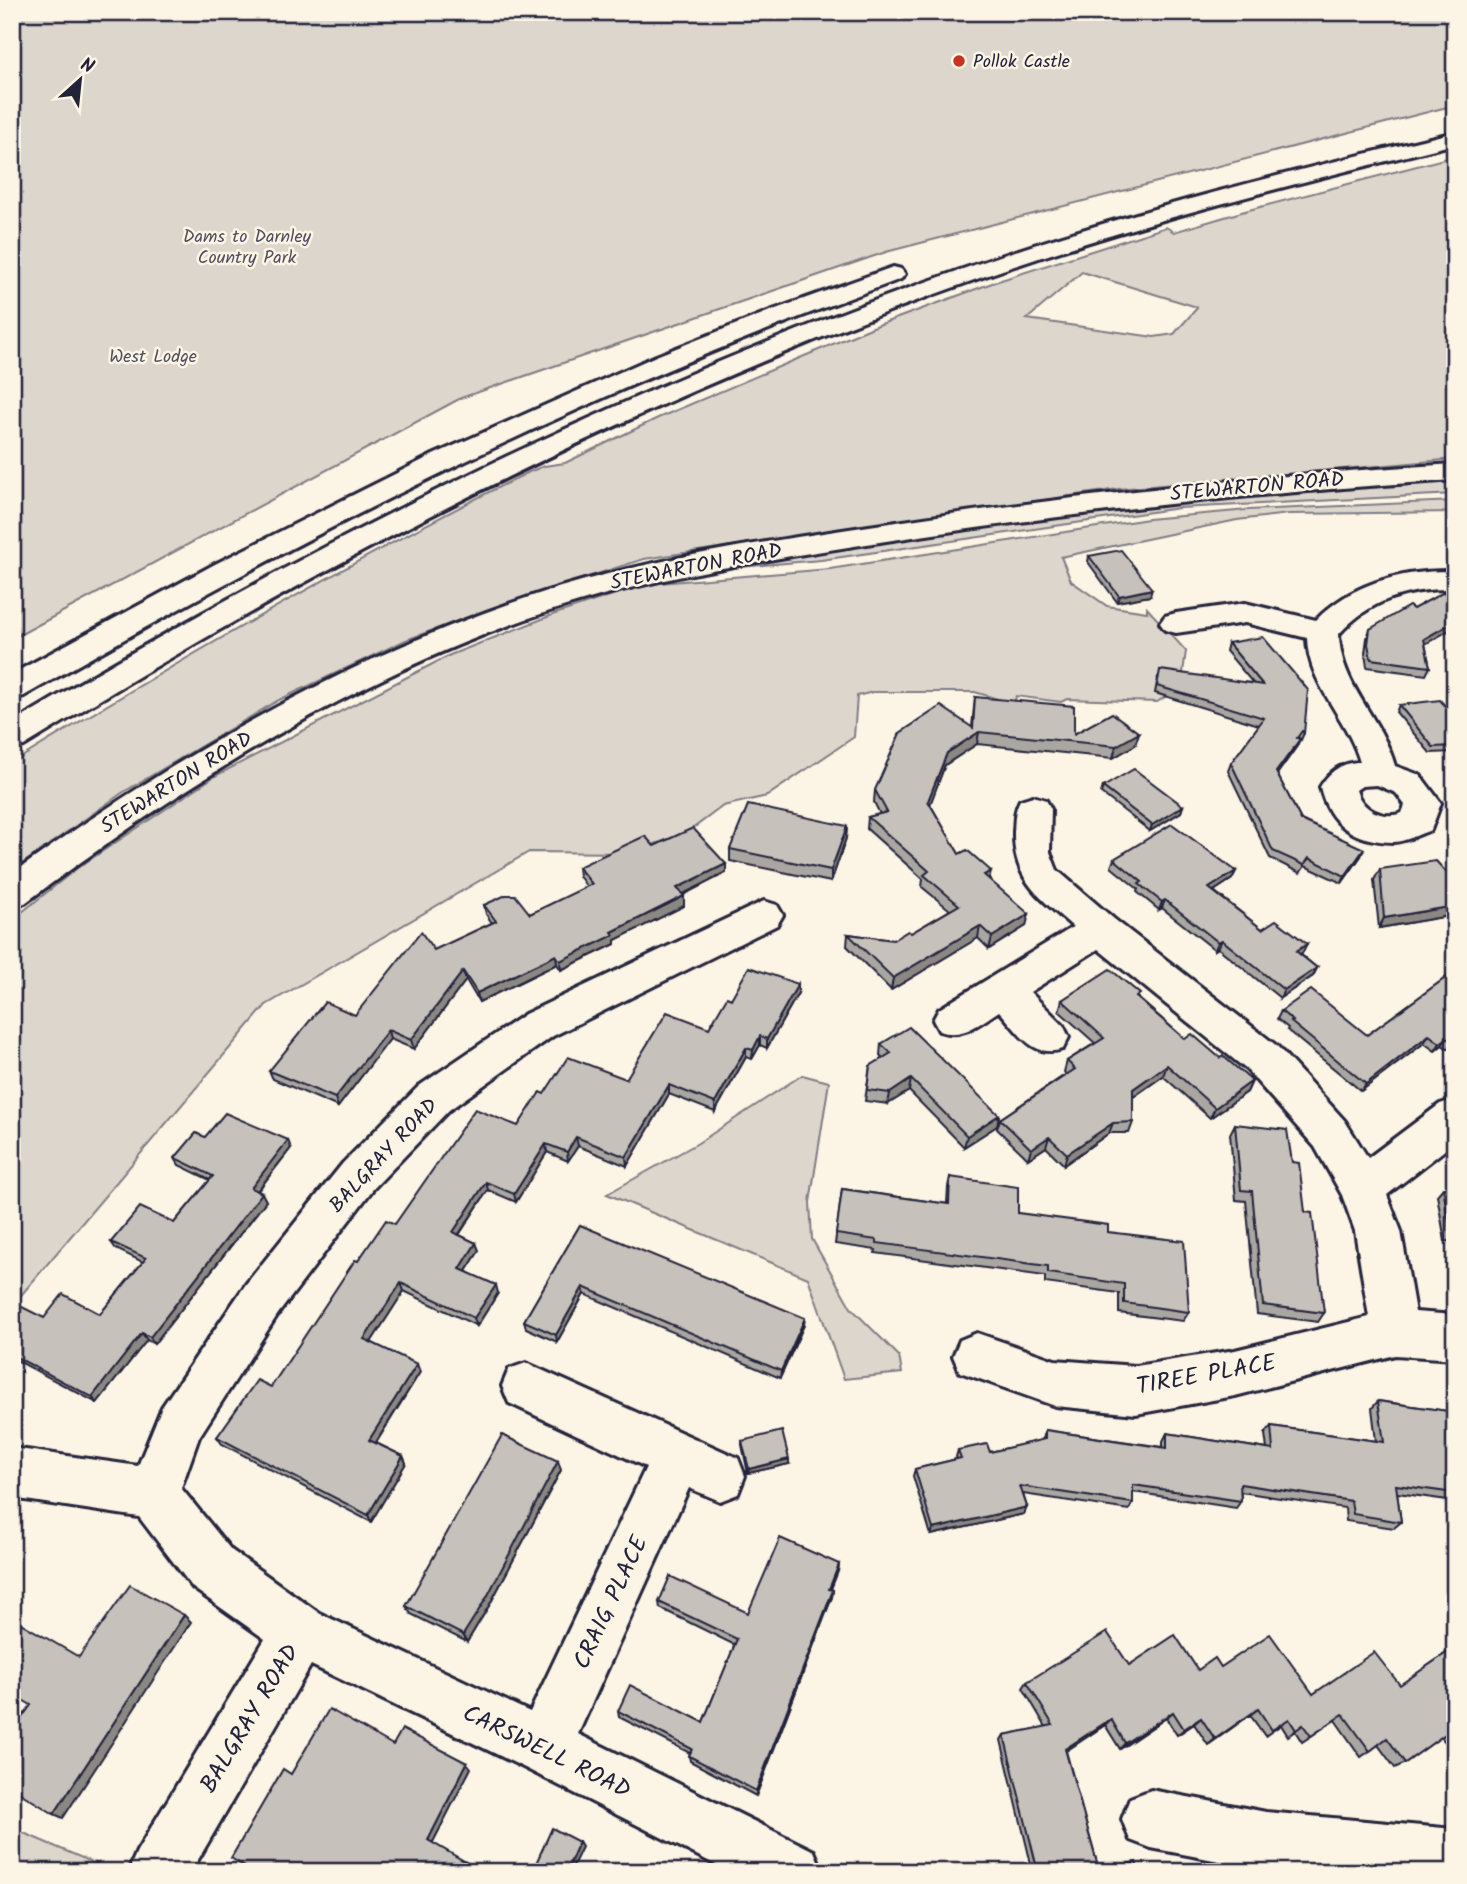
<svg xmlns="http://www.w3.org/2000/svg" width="1467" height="1884" font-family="Kalam,sans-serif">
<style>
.green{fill:#dcd6cc;stroke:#7f7c84;stroke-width:2;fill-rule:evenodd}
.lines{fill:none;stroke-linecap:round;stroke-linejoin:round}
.minor-casing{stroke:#22223b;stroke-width:6}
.secondary-casing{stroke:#22223b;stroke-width:6}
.motorway-casing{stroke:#22223b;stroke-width:6}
.minor{fill:#fcf5e5;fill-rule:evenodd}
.secondary{fill:#fcf5e5;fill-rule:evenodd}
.motorway{fill:#fcf5e5;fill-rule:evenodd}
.wall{fill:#aaa6a1;stroke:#22223b;stroke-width:2}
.shaded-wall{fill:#8b8783;stroke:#22223b;stroke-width:2}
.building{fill:#c6c1bb;stroke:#22223b;stroke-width:2}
.poi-dot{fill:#c8321e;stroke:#fcf5e5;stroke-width:2.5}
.labels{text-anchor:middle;stroke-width:5;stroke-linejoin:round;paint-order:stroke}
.far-poi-label{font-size:18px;fill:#22223b;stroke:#fcf5e5;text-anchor:start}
.far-park-label{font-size:18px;fill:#504f5f;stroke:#fcf5e5}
.street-label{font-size:21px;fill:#22223b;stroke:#fcf5e5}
.near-street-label{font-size:24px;fill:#22223b;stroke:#fcf5e5}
</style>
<rect width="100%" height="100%" fill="#fcf5e5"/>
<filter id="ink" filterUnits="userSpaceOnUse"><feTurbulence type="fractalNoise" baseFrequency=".0143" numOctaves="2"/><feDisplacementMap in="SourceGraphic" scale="14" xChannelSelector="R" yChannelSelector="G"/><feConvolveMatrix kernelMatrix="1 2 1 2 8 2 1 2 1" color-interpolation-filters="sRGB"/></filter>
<g filter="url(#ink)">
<g class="green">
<polygon points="12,12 1455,12 1455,105 886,252 461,398 12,639"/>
<path d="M 1455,156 L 1455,459 L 1118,489 L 644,559 L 512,601 L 406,640 L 279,700 L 122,793 L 12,871 L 12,763 C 181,659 352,560 529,472 L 544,466 L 565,463 L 658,418 L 873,327 L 995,282 L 1166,227 L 1174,232 L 1245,211 ZM 1082,272 L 1197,307 L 1197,308 L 1174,334 L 1154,337 L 1027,319 Z"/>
<polygon points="1455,482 1455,494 1179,508 821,560 693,571 1144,504 1356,486"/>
<polygon points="1455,501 1455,512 1289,514 1237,520 1061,557 1071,581 1107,606 1147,612 1147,608 1186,651 1181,687 1157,702 1067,699 1061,702 1016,696 1014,704 975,692 873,692 857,696 854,737 767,796 723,806 688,832 630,853 529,852 266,1005 12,1306 12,920 76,869 215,776 450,655 555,614 646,584 830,569 1148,519 1248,510"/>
<polygon points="802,1075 829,1082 810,1202 812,1239 851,1308 899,1356 902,1373 844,1379 808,1278 607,1194 698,1143"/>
<polygon points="12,1828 108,1869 107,1872 12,1872"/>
</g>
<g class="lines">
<defs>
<g id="minor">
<path d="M 1455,571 L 1455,589 C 1408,588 1371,599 1339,634 C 1340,686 1381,716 1395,766 L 1420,775 L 1441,803 L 1431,830 C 1419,834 1405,842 1393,842 C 1354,841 1329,825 1320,787 C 1329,772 1342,762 1360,762 C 1347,717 1308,685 1307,638 L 1245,623 L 1176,633 L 1165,630 L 1160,623 L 1165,616 L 1176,613 L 1245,603 L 1316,620 C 1353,582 1403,570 1455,571 ZM 1377,785 L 1396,793 L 1405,805 L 1402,813 C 1383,820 1362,810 1356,790 L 1362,786 Z"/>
<path d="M 1033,796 L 1046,800 L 1051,809 L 1050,852 L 1057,870 L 1114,919 L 1277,1046 L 1345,1121 L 1368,1158 L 1440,1104 L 1455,1099 L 1455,1142 L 1387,1195 L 1401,1231 L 1415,1312 L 1455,1315 L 1455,1359 L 1395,1355 L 1235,1396 L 1136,1414 L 1055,1406 L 960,1372 L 953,1356 L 960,1340 L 977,1333 L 1055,1360 L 1136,1366 L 1235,1350 L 1369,1317 L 1355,1231 L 1342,1195 L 1315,1147 L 1247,1070 L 1098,949 L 1030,992 L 1063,1025 L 1069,1037 L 1063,1049 C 1032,1059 1019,1032 999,1011 C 979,1024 963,1039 939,1031 L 933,1020 L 939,1009 L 1073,927 C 1040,897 1013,881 1014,832 C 1015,820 1014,811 1020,800 Z"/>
<polygon points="764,901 777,905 783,915 777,925 553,1036 449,1110 373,1189 278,1314 199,1437 181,1488 231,1550 319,1613 530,1712 646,1467 509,1403 502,1386 509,1369 526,1363 738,1458 745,1476 738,1494 720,1501 689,1488 578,1734 814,1851 823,1872 730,1872 523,1767 311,1665 191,1872 128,1872 137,1851 265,1639 193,1588 139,1517 12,1498 12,1448 138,1466 162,1407 246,1284 343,1163 419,1086 525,1014"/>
<polygon points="1151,1790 1266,1812 1455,1829 1455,1872 1266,1870 1151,1848 1130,1840 1122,1819 1130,1798"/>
</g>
<path id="secondary" d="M 1455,464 L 1455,480 C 1264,492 1075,512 886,541 C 773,559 659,575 550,611 C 358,674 186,783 25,903 L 12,907 L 12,874 C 170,760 338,662 523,599 C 637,560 757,543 876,525 C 1068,496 1261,475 1455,464 Z"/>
<g id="motorway">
<path d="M 1455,132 L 1455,144 C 1300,182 1145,221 994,273 C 652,392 331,556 24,746 L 12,749 L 12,723 C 319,539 638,380 977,264 C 1133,210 1294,171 1455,132 Z"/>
<path d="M 893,267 L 901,269 L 905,274 L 901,279 C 787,321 674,365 563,416 C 378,499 200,595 24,696 L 12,699 L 12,674 L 215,564 L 433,455 L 656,356 L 770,311 Z"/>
</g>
</defs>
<use href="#minor" class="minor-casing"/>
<use href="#secondary" class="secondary-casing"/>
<use href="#motorway" class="motorway-casing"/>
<use href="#minor" class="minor"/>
<use href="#secondary" class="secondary"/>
<use href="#motorway" class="motorway"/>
</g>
<g class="wall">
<polygon points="1089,556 1150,596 1117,602 1088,562"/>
<polygon points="1413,609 1425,644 1430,667 1426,675 1367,667 1365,653 1367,638 1370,629"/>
<polygon points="1228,643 1304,733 1301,740 1299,738 1297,746 1277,774 1301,820 1361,856 1342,883 1305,866 1300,873 1270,858 1228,771 1231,763 1259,725 1155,693 1158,677 1253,683 1226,651"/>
<polygon points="975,697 1074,734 1135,745 1113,758 977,744 945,765 930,804 959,854 989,879 1026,926 989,949 978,938 891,990 847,946 848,934 893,940 911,933 950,910 922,887 923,879 867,829 868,817 880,814 874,802 875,790 972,727"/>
<polygon points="1399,705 1455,717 1455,752 1430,753 1396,712"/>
<polygon points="1103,787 1183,806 1181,812 1150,831 1101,793"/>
<polygon points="847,826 846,838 831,882 730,861 730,849"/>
<polygon points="654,846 726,864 726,873 683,895 684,896 684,906 615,940 615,944 561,970 557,964 479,1002 466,980 414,1049 390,1039 338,1107 273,1079 269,1071 355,1015 434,950 492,923 486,914 484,905 530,914 587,887 579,876 578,867"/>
<polygon points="1114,859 1236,871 1232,879 1214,891 1262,929 1307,944 1303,952 1300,954 1317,968 1313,976 1280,998 1218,948 1215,950 1162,908 1159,910 1137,892 1138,889 1111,867"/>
<polygon points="1380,869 1455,915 1379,928 1374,880"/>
<polygon points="1455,971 1455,1044 1448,1049 1442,1045 1435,1051 1424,1043 1361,1091 1287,1030 1288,1028 1277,1019 1281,1011 1367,1035"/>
<polygon points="798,993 767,1048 760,1045 752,1059 746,1057 715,1112 669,1094 627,1166 578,1146 568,1161 547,1152 516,1202 488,1190 459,1235 476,1243 479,1251 466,1271 498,1293 477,1326 404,1291 371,1342 420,1372 376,1443 403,1456 406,1463 371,1522 222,1444 217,1437 271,1387 358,1261 395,1224 518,1126 544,1094 626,1079 709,1028 731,999"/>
<polygon points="1138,998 1185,1039 1220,1058 1252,1081 1247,1092 1210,1118 1163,1076 1133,1097 1133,1122 1129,1133 1109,1133 1064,1165 1046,1147 1028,1159 997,1129 1000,1119 1066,1074 1064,1072 1067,1061 1095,1043 1059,1011 1062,1000"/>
<polygon points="881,1044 999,1115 997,1126 964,1147 909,1091 888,1104 865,1101 870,1066 883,1058 880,1055"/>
<polygon points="1235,1124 1292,1162 1305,1212 1324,1313 1318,1322 1257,1314 1246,1201 1236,1200 1230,1134"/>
<polygon points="291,1148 258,1191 266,1201 154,1344 147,1340 97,1403 12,1358 12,1305 44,1318 100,1314 143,1262 116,1249 111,1242 174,1223 210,1180 179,1165 175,1158"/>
<polygon points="950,1177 1018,1213 1108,1232 1189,1312 1183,1321 1119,1313 1119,1293 1045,1283 1045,1276 875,1253 876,1250 835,1244 842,1189 947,1204 948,1187"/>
<polygon points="1443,1188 1455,1189 1455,1242 1445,1241 1437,1195"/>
<polygon points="580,1225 804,1325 780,1378 584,1294 557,1342 526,1328 524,1321"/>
<polygon points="1378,1401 1455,1412 1455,1501 1397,1493 1401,1522 1394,1528 1346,1521 1345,1508 1241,1492 1241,1501 1236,1508 1133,1492 1133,1503 1129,1510 1023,1494 1027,1507 1024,1514 931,1535 913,1476 915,1469 957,1459 956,1457 958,1450 990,1452 1042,1440 1045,1430 1163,1447 1163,1441 1167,1433 1267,1449 1265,1434 1271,1426 1376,1441 1372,1408"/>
<polygon points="742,1441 789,1464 748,1473 742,1445"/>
<polygon points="561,1470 490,1604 467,1642 411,1614 406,1606"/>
<polygon points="839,1564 838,1571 831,1589 833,1590 832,1597 756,1796 690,1761 689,1756 690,1753 619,1717 618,1711 703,1722 735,1645 660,1608 659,1602 748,1613"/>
<polygon points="1455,1647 1455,1745 1450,1748 1441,1737 1405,1763 1395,1768 1378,1745 1361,1757 1335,1720 1302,1742 1295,1731 1288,1736 1281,1725 1265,1736 1250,1715 1208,1745 1194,1724 1177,1735 1166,1718 1120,1749 1105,1725 1066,1751 1099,1870 1139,1872 1033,1872 1001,1740 1004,1735 1046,1727 1023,1688 1027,1682 1129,1665 1198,1670 1221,1667 1313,1694 1400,1685"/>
</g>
<g class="shaded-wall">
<polygon points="1152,589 1150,596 1117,602 1119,596"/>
<polygon points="1455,621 1455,627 1420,647 1424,639"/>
<polygon points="979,732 977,744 945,765 927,813 928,801 947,753"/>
<polygon points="1139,733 1135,745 1113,758 1116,746"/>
<polygon points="1300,739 1297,746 1273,780 1276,772"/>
<polygon points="1183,806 1181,812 1150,831 1152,825"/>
<polygon points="847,826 846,838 831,882 831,870"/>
<polygon points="1364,849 1361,856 1342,883 1345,876"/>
<polygon points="726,864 726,873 677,897 677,888"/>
<polygon points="991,871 988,883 984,875"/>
<polygon points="1236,871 1232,879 1206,896 1209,888"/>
<polygon points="684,896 684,906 615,940 615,944 561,970 560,961 612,932"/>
<polygon points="1165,900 1162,908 1159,910 1162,902"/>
<polygon points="1455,906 1455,915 1379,928 1384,918"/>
<polygon points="1029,914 1026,926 989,949 992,937"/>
<polygon points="980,926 978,938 891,990 893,978"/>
<polygon points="1222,940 1218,948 1215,950 1218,942"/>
<polygon points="1307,944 1303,952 1292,960 1296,951"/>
<polygon points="556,955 557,964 479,1002 477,993"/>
<polygon points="1317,968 1313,976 1280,998 1284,990"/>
<polygon points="463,971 466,980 414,1049 411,1040"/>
<polygon points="798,984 798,993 767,1048 767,1039"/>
<polygon points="388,1030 390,1039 338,1107 335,1098"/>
<polygon points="1429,1035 1424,1043 1361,1091 1366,1084"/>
<polygon points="760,1036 760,1045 752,1059 753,1050"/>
<polygon points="1447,1038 1442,1045 1435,1051 1440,1043"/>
<polygon points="1455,1040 1455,1044 1448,1049 1453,1042"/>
<polygon points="746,1048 746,1057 715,1112 715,1103"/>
<polygon points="1167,1065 1163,1076 1129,1100 1133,1089"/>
<polygon points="911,1079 909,1091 888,1104 890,1093"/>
<polygon points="1252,1081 1247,1092 1210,1118 1215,1108"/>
<polygon points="669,1085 669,1094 627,1166 626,1157"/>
<polygon points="999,1115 997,1126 964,1147 967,1136"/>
<polygon points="1113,1123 1109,1133 1064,1165 1067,1154"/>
<polygon points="576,1137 578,1146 568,1161 567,1152"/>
<polygon points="1049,1137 1046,1147 1028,1159 1031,1149"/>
<polygon points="288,1140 291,1148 254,1195 251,1188"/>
<polygon points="546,1144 547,1152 516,1202 514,1194"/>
<polygon points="486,1182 488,1190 455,1240 453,1232"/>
<polygon points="262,1193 266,1201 154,1344 150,1337"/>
<polygon points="476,1243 479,1251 462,1277 460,1269"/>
<polygon points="401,1283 404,1291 368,1347 364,1339"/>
<polygon points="496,1285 498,1293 477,1326 474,1318"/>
<polygon points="583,1287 584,1294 557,1342 556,1335"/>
<polygon points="805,1318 804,1325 780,1378 781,1371"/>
<polygon points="142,1333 147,1340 97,1403 92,1397"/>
<polygon points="417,1364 420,1372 373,1447 369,1440"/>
<polygon points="403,1456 406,1463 371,1522 368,1515"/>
<polygon points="789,1459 789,1464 748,1473 749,1469"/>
<polygon points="558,1461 561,1470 490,1604 467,1642 463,1635"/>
<polygon points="1027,1507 1024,1514 931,1535 933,1529"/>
<polygon points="839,1564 838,1571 828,1596 829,1589"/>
<polygon points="833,1590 832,1597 756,1796 756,1791"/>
<polygon points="184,1615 191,1622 63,1818 54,1814"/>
<polygon points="1258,1709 1250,1715 1208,1745 1215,1739"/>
<polygon points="1173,1712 1166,1718 1120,1749 1125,1743"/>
<polygon points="1201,1718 1194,1724 1177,1735 1184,1729"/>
<polygon points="1111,1719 1105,1725 1060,1755 1065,1749"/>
<polygon points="467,1763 471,1768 432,1844 428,1840"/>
<polygon points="579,1842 582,1847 570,1872 566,1872"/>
</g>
<g class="building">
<polygon points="1121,550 1152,589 1119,596 1089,556"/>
<polygon points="1455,586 1455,621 1424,639 1430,667 1371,659 1368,644 1370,629 1409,606 1413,609"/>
<polygon points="1263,637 1308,690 1304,733 1302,731 1297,738 1300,739 1276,772 1301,820 1364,849 1345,876 1309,858 1304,865 1273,851 1231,763 1264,718 1157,686 1160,670 1263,685 1228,643"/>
<polygon points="975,697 1074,706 1074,734 1112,713 1139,733 1116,746 979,732 947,753 928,801 959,854 967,850 991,871 984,875 1029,914 992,937 980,926 893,978 848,934 893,940 908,931 911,933 959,905 924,875 929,871 868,817 887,812 875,790 900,733 941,706 973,728"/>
<polygon points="1440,700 1455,717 1455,746 1433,747 1399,705"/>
<polygon points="1134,769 1183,806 1152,825 1103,787"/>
<polygon points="748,805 847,826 831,870 730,849"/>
<polygon points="1172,824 1236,871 1209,888 1262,929 1276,920 1307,944 1296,951 1317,968 1284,990 1222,940 1218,942 1165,900 1162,902 1139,884 1142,882 1114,859"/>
<polygon points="693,828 726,864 677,888 684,896 612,932 614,935 560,961 556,955 477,993 463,971 411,1040 388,1030 335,1098 269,1071 325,1002 355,1015 421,932 434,950 496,921 484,905 506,895 515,895 530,914 592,884 578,867 645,836 654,846"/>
<polygon points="1436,861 1446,872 1455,863 1455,906 1384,918 1380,869"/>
<polygon points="749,967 798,984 767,1039 760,1036 753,1050 746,1048 715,1103 669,1085 626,1157 576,1137 567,1152 546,1144 514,1194 486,1182 453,1232 476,1243 460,1269 496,1285 474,1318 401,1283 364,1339 417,1364 369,1440 403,1456 368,1515 217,1437 257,1380 271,1387 355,1260 358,1261 386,1220 395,1224 475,1109 518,1126 540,1092 544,1094 568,1057 626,1079 667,1012 709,1028 727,997 731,999"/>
<polygon points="1110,969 1140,994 1136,997 1185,1039 1192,1034 1220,1058 1223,1056 1252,1081 1215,1108 1167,1065 1133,1089 1133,1122 1113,1123 1067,1154 1049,1137 1031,1149 1000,1119 1075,1069 1067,1061 1104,1038 1062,1000"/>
<polygon points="1455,971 1455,1040 1453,1042 1447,1038 1440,1043 1429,1035 1366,1084 1291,1022 1293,1021 1281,1011 1311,990 1367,1035"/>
<polygon points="909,1027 999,1115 967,1136 911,1079 890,1093 867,1090 870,1066 891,1053 881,1044"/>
<polygon points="225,1113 288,1140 251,1188 262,1193 150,1337 142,1333 92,1397 12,1355 12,1305 14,1303 44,1318 63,1294 100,1314 146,1258 111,1242 140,1207 174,1223 213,1176 175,1158 196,1133 205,1137"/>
<polygon points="1235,1124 1287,1130 1292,1162 1299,1163 1305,1212 1312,1213 1324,1313 1263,1305 1252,1191 1241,1190"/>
<polygon points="950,1177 1018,1187 1018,1213 1108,1225 1108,1232 1184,1241 1189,1312 1124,1303 1124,1284 1048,1273 1048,1266 877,1243 877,1240 836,1234 842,1189 949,1204"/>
<polygon points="1443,1188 1455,1189 1455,1234 1451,1233"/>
<polygon points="580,1225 805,1318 781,1371 583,1287 556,1335 524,1321"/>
<polygon points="1378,1401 1455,1412 1455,1493 1396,1485 1401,1522 1353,1514 1351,1501 1240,1484 1241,1501 1133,1485 1133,1503 1020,1486 1027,1507 933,1529 915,1469 961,1458 958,1450 987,1444 990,1452 1045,1439 1045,1430 1167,1448 1167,1433 1273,1450 1271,1426 1384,1442"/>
<polygon points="782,1431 789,1459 749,1469 742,1441"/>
<polygon points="502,1435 558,1461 487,1597 463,1635 406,1606"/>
<polygon points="780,1538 839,1564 829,1589 833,1590 756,1791 689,1756 692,1749 618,1711 630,1685 703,1722 737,1639 659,1602 670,1576 748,1613"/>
<polygon points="130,1585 184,1615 54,1814 12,1788 12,1731 31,1705 12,1694 12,1618 79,1657"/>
<polygon points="1107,1632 1129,1665 1175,1635 1198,1670 1215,1658 1221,1667 1270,1634 1313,1694 1374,1652 1400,1685 1455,1647 1455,1736 1451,1730 1405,1763 1387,1738 1370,1751 1343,1714 1311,1736 1303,1725 1296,1730 1289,1719 1272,1730 1258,1709 1215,1739 1201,1718 1184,1729 1173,1712 1125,1743 1111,1719 1065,1749 1099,1870 1136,1862 1139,1872 1038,1872 1004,1735 1053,1725 1027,1682"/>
<polygon points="329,1709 393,1745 402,1729 467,1763 428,1840 483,1872 253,1872 231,1858 283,1769 291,1774"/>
<polygon points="552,1828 579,1842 566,1872 532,1872"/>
</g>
</g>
<circle class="poi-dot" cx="959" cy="61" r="7"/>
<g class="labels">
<g class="far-poi-label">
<text x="973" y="67">Pollok Castle</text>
</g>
<g class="far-park-label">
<text x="247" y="242">Dams to Darnley<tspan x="247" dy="21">Country Park</tspan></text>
<text x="153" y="362">West Lodge</text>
</g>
<g class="street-label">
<text transform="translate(1257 486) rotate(-5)" y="7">STEWARTON ROAD</text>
<text transform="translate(696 566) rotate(-11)" y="7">STEWARTON ROAD</text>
<text transform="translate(176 782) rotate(-32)" y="7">STEWARTON ROAD</text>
<text transform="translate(383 1155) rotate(-47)" y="7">BALGRAY ROAD</text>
</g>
<g class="near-street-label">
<text transform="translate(1206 1374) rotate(-10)" y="8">TIREE PLACE</text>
<text transform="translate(610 1602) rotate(-65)" y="8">CRAIG PLACE</text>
<text transform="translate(249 1718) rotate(-59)" y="8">BALGRAY ROAD</text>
<text transform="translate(547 1751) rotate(26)" y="8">CARSWELL ROAD</text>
</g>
</g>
<rect width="1467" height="1884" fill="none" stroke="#fcf5e5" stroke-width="42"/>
<rect x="21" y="21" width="1425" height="1842" fill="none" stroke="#22223b" stroke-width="2.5" filter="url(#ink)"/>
<g transform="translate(80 80) rotate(27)" stroke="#fcf5e5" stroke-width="5" paint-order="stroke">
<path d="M0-5L12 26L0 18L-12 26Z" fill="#22223b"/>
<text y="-10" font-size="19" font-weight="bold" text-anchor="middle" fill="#22223b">N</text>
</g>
</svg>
